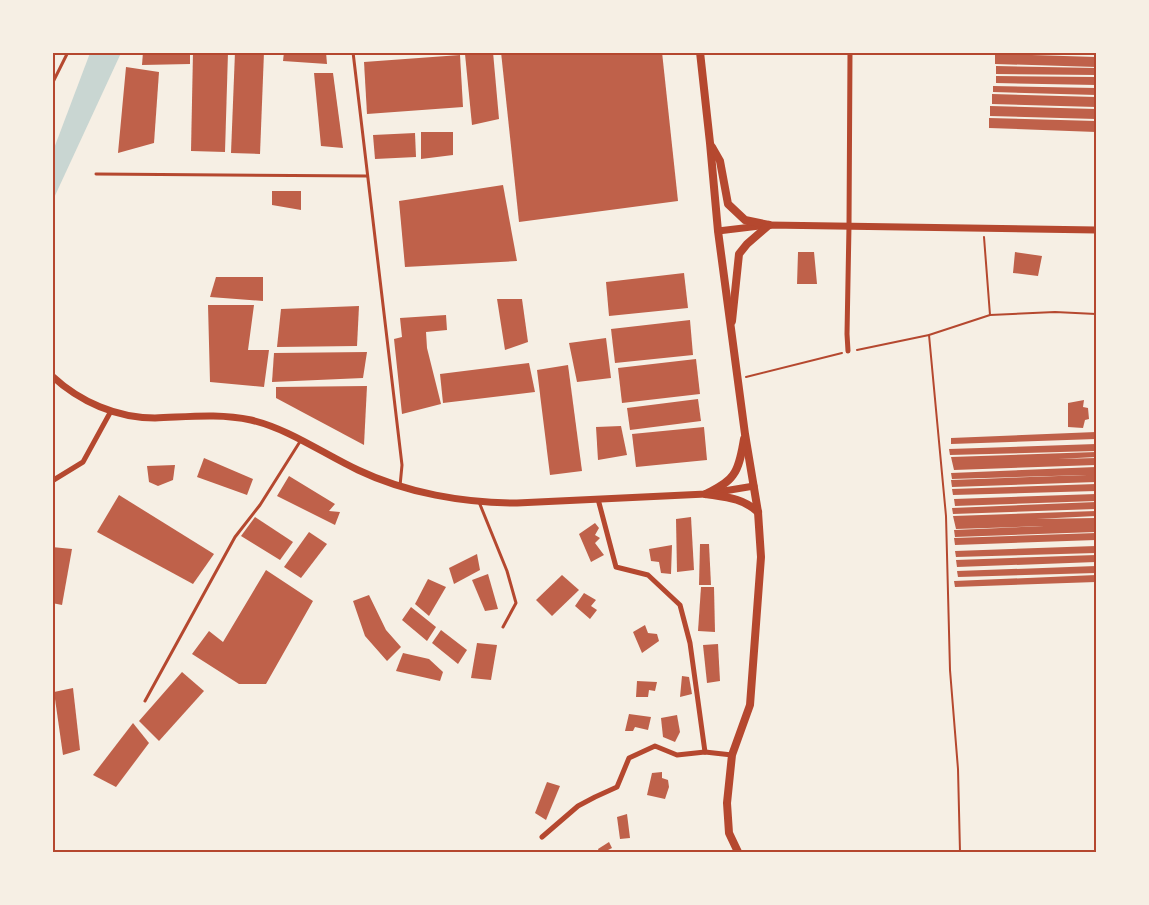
<svg xmlns="http://www.w3.org/2000/svg" width="1149" height="905" font-family="'Noto Sans',sans-serif">
<style>
.water{fill:#c9d6d2}
.building{fill:#bf614a}
.lines{fill:none;stroke-linecap:round;stroke-linejoin:round}
.path{stroke:#b5482f;stroke-width:2}
.service{stroke:#b5482f;stroke-width:3}
.minor{stroke:#b5482f;stroke-width:5}
.tertiary{stroke:#b5482f;stroke-width:7}
.secondary{stroke:#b5482f;stroke-width:8}
.neatline{fill:none;stroke:#b5482f;stroke-width:2}
</style>
<rect width="100%" height="100%" fill="#f6efe4"/>
<polygon class="water" points="90,53 121,53 53,200 53,151"/>
<g class="building">
<polygon points="143,52 190,52 190,64 142,65"/>
<polygon points="193,52 228,52 225,152 191,151"/>
<polygon points="235,52 264,52 260,154 231,153"/>
<polygon points="284,52 326,52 327,64 283,61"/>
<polygon points="493,52 499,119 472,125 465,54"/>
<polygon points="501,52 662,52 678,201 519,222"/>
<polygon points="995,54 1096,57 1096,67 995,64"/>
<polygon points="460,55 463,107 367,114 364,62"/>
<polygon points="996,66 1096,68 1096,75 996,74"/>
<polygon points="126,67 159,72 154,143 118,153"/>
<polygon points="314,73 333,73 343,148 321,146"/>
<polygon points="996,76 1096,77 1096,85 996,83"/>
<polygon points="993,86 1096,88 1096,95 993,92"/>
<polygon points="992,94 1096,97 1096,107 992,104"/>
<polygon points="990,106 1096,109 1096,119 990,116"/>
<polygon points="989,118 1096,121 1096,132 989,128"/>
<polygon points="421,132 453,132 453,155 421,159"/>
<polygon points="415,133 416,157 375,159 373,135"/>
<polygon points="503,185 517,261 405,267 399,201"/>
<polygon points="272,191 301,191 301,210 272,205"/>
<polygon points="798,252 814,252 817,284 797,284"/>
<polygon points="1015,252 1042,256 1038,276 1013,273"/>
<polygon points="684,273 688,308 609,316 606,282"/>
<polygon points="216,277 263,277 263,301 210,297"/>
<polygon points="497,299 522,299 528,342 505,350"/>
<polygon points="208,305 254,305 248,350 269,350 264,387 210,382"/>
<polygon points="359,306 357,346 277,347 281,309"/>
<polygon points="446,315 447,330 426,332 427,348 441,404 402,414 394,339 402,337 400,318"/>
<polygon points="690,320 693,355 615,363 611,329"/>
<polygon points="606,338 611,378 577,382 569,343"/>
<polygon points="367,352 363,378 272,382 274,353"/>
<polygon points="696,359 700,394 622,403 618,368"/>
<polygon points="529,363 535,392 443,403 440,374"/>
<polygon points="568,365 582,471 550,475 537,370"/>
<polygon points="367,386 364,445 276,398 276,387"/>
<polygon points="698,399 701,421 630,430 627,408"/>
<polygon points="1084,400 1083,407 1088,408 1089,419 1085,420 1083,428 1068,427 1068,403"/>
<polygon points="621,426 627,455 598,460 596,427"/>
<polygon points="704,427 707,460 636,467 632,434"/>
<polygon points="1096,432 1096,439 951,444 951,438"/>
<polygon points="1096,444 1096,451 950,455 949,449"/>
<polygon points="1096,452 1096,457 1058,459 1096,458 1096,465 954,470 951,457"/>
<polygon points="204,458 253,479 247,495 197,477"/>
<polygon points="175,465 173,480 158,486 149,482 147,466"/>
<polygon points="1096,467 1096,482 952,487 951,480 1087,475 952,479 951,473"/>
<polygon points="289,476 335,504 329,511 340,512 335,525 277,496"/>
<polygon points="1096,484 1096,491 953,495 952,489"/>
<polygon points="1096,494 1096,501 955,506 954,499"/>
<polygon points="119,495 214,554 193,584 97,532"/>
<polygon points="1096,502 1096,509 953,514 952,508"/>
<polygon points="1096,511 1096,516 1036,519 1096,518 1096,532 955,537 954,530 1044,526 956,529 953,516"/>
<polygon points="255,517 293,542 280,560 241,536"/>
<polygon points="691,517 694,570 677,572 676,519"/>
<polygon points="595,523 599,528 595,535 600,538 595,543 604,555 591,562 579,534"/>
<polygon points="309,532 327,544 301,578 284,567"/>
<polygon points="1096,533 1096,540 955,545 954,538"/>
<polygon points="700,544 709,544 711,585 699,585"/>
<polygon points="672,545 671,574 661,573 659,562 651,561 649,549"/>
<polygon points="1096,546 1096,553 956,557 955,551"/>
<polygon points="52,547 72,549 62,605 52,603"/>
<polygon points="477,554 480,570 454,584 449,568"/>
<polygon points="1096,555 1096,562 957,567 956,560"/>
<polygon points="1096,566 1096,573 958,577 957,571"/>
<polygon points="266,570 313,601 266,684 239,684 192,654 209,631 223,642"/>
<polygon points="488,574 498,609 485,611 472,580"/>
<polygon points="562,575 579,590 552,616 536,600"/>
<polygon points="1096,575 1096,582 955,587 954,581"/>
<polygon points="428,579 446,587 429,616 415,604"/>
<polygon points="701,587 714,587 715,632 698,631"/>
<polygon points="584,593 596,600 591,606 597,610 590,619 575,606"/>
<polygon points="369,595 386,630 401,647 387,661 365,636 353,601"/>
<polygon points="411,607 436,627 427,641 402,620"/>
<polygon points="645,625 648,633 657,634 659,641 642,653 633,632"/>
<polygon points="441,630 467,650 458,664 432,643"/>
<polygon points="477,643 497,645 491,680 471,678"/>
<polygon points="718,644 720,681 707,683 703,645"/>
<polygon points="403,653 429,659 443,672 440,681 396,671"/>
<polygon points="182,672 204,691 159,741 139,721"/>
<polygon points="682,676 689,677 692,694 680,697"/>
<polygon points="637,681 657,682 655,691 649,690 648,697 636,697"/>
<polygon points="73,688 80,750 63,755 54,692"/>
<polygon points="629,714 651,717 648,730 635,727 633,731 625,731"/>
<polygon points="677,715 680,732 675,742 663,737 661,718"/>
<polygon points="133,723 149,743 116,787 93,775"/>
<polygon points="662,772 662,778 668,780 669,787 665,799 647,795 652,773"/>
<polygon points="547,782 560,786 546,820 535,813"/>
<polygon points="627,814 630,838 620,839 617,817"/>
<polygon points="609,842 612,848 604,852 599,852 598,849"/>
</g>
<g class="lines">
<g class="path">
<polyline points="984,237 990,315"/>
<polyline points="929,335 946,516 950,670 958,769 960,852"/>
<polyline points="857,350 929,335 990,315 1055,312 1096,314"/>
<polyline points="746,377 842,353"/>
</g>
<g class="service">
<polyline points="353,52 402,465 400,486"/>
<polyline points="52,84 68,52"/>
<polyline points="96,174 367,176"/>
<polyline points="479,502 507,571 516,603 503,627"/>
<polyline points="145,701 235,537 260,505 301,440"/>
</g>
<g class="minor">
<polyline points="848,351 847,334 849,226 850,52"/>
<polyline points="52,481 83,462 111,411"/>
<polyline points="598,499 616,567 648,575 680,605 690,643 705,752"/>
<polyline points="542,837 578,806 595,797 617,787 629,758 655,746 677,755 705,752 732,755"/>
</g>
<g class="tertiary">
<polyline points="718,231 769,225 1096,230"/>
<path d="M 52,376 C 80,402 117,418 155,418 C 187,417 219,413 251,420 C 289,429 322,453 358,470 C 406,493 464,503 517,503 L 706,494 L 754,486"/>
</g>
<g class="secondary">
<polyline points="700,52 710,143 718,231 745,434 758,512 761,557 750,705 732,755 727,803 729,833 738,852"/>
<polyline points="712,147 720,161 728,204 745,220 769,225"/>
<polyline points="732,321 739,254 747,244 769,225"/>
<path d="M 706,494 C 715,489 727,484 733,475 C 740,466 742,450 744,439"/>
<path d="M 706,494 C 725,497 743,498 758,512"/>
</g>
</g>
<rect width="1149" height="905" fill="none" stroke="#f6efe4" stroke-width="108"/>
<rect x="54" y="54" width="1041" height="797" class="neatline"/>
</svg>
